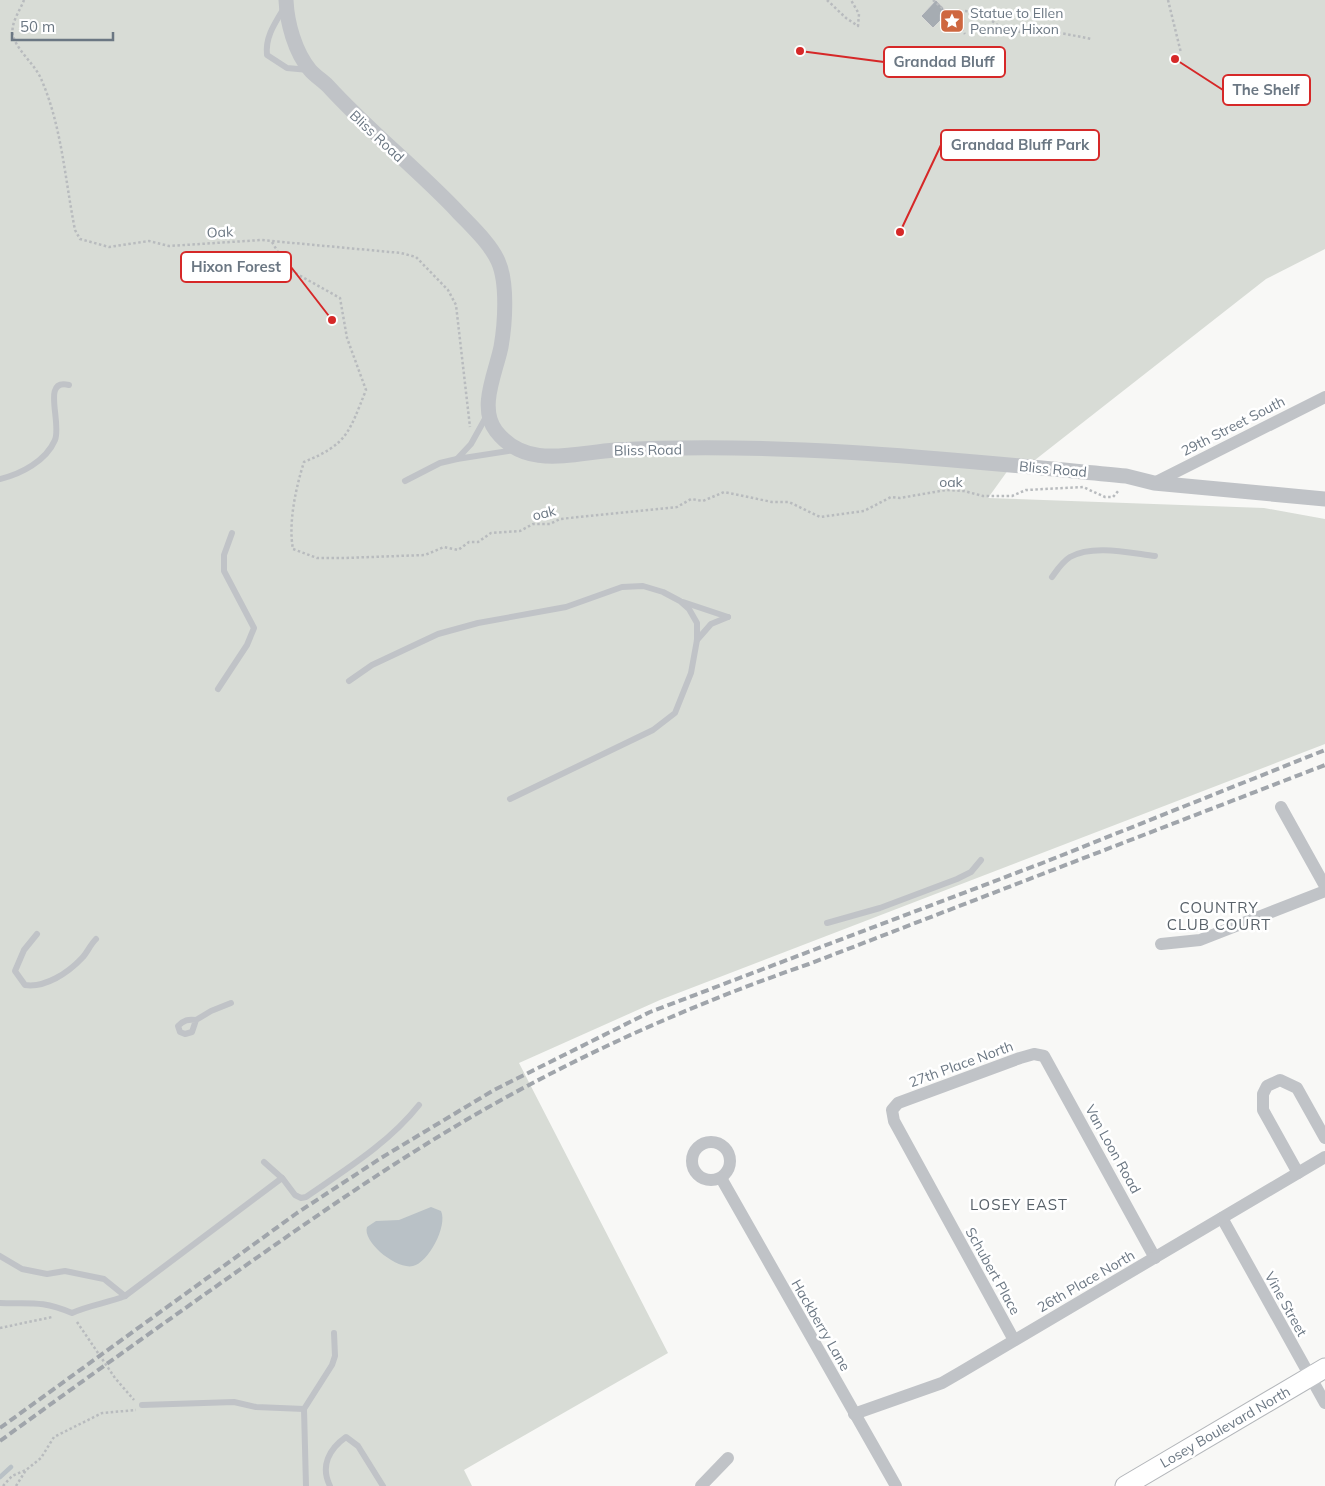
<svg xmlns="http://www.w3.org/2000/svg" width="1325" height="1486" font-family="Mulish,sans-serif">
<style>
.green{fill:#d8dcd6}
.water{fill:#b9c1c6}
.lines{fill:none;stroke-linecap:round;stroke-linejoin:round}
.stream{stroke:#b9c1c6;stroke-width:4.5}
.building{fill:#a6acb2;stroke:#dadad8}
.primary-casing{stroke:#b4b7bb;stroke-width:21}
.path{stroke:#b8bbbe;stroke-width:2.5;stroke-dasharray:2.5 2.5;stroke-linecap:butt}
.service{stroke:#c0c3c7;stroke-width:6}
.minor{stroke:#c0c3c7;stroke-width:12}
.tertiary{stroke:#c0c3c7;stroke-width:15}
.primary{stroke:#fff;stroke-width:19}
.rail{stroke:#a0a5ab;stroke-width:4;stroke-dasharray:8 4;stroke-linecap:butt}
.labels{text-anchor:middle;stroke-width:5;stroke-linejoin:round;paint-order:stroke}
.poi-label{font-size:14px;fill:#6b7783;stroke:#fff;text-anchor:start}
.street-label{font-size:14px;fill:#6b7783;stroke:#fff}
.neighbourhood-label{font-size:15px;letter-spacing:1px;fill:#586169;stroke:#fff}
.leader{fill:none;stroke:#d62828;stroke-width:2}
.callout-dot{fill:#d62828;stroke:#fff;stroke-width:2}
.callout{fill:#fff;stroke:#d62828;stroke-width:2}
.callout-label{font-size:15px;text-anchor:middle;font-weight:bold;fill:#6b7783}
</style>
<rect width="100%" height="100%" fill="#f8f8f6"/>
<polygon class="green" points="0,0 1325,0 1325,249 1266,279 1026,467 1011,466 988,498 1264,508 1325,519 1325,744 660,1000 519,1063 668,1353 464,1470 472,1486 0,1486"/>
<path class="water" d="M 431,1207 L 441,1211 C 448,1226 428,1263 413,1266 C 397,1270 362,1242 367,1227 L 376,1221 L 399,1220 Z"/>
<g class="lines">
<polyline class="stream" points="0,1477 11,1467"/>
</g>
<polygon class="building" points="936,0 948,13 933,28 921,16"/>
<g class="lines">
<defs>
<polyline id="primary" points="1125,1486 1325,1368"/>
</defs>
<use href="#primary" class="primary-casing"/>
<g class="path">
<path d="M 24,0 C 20,11 10,23 13,36 C 18,52 36,65 42,81 C 62,128 65,180 75,230 L 80,239 L 109,247 L 149,241 L 169,246 L 261,240 L 401,253 L 416,257 L 448,290 L 456,305 L 470,427"/>
<polyline points="827,0 846,18 858,26 859,14 851,0"/>
<polyline points="933,0 952,17 964,11 980,12 1007,32 1050,31 1092,39"/>
<polyline points="1168,0 1181,53"/>
<polyline points="952,17 965,34"/>
<path d="M 272,242 L 288,269 L 340,298 L 347,338 L 366,390 C 349,432 348,444 304,462 C 296,487 288,523 293,549 L 317,558 L 344,558 L 425,555 L 444,547 L 458,550 L 469,542 L 478,542 L 491,533 L 520,531 L 533,524 L 550,524 L 560,519 L 677,507 L 691,499 L 703,501 L 724,492 L 772,502 L 789,502 L 820,517 L 864,511 L 891,497 L 900,498 L 946,490 L 964,491 L 983,496 L 1012,496 L 1026,490 L 1083,487 L 1105,497 L 1113,497 L 1119,490"/>
<polyline points="77,1322 115,1378 134,1400"/>
<polyline points="0,1328 52,1317"/>
<polyline points="3,1486 12,1476 26,1470 41,1458 54,1437 102,1413 136,1410"/>
<polyline points="16,1486 26,1470"/>
</g>
<g class="service">
<path d="M 284,8 C 275,23 265,37 267,55 L 287,68 L 309,70"/>
<polyline points="486,417 471,444 457,459 515,450"/>
<path d="M 0,479 C 21,474 46,461 55,440 C 62,422 41,378 69,385"/>
<polyline points="405,481 440,463 457,459"/>
<path d="M 1052,577 C 1057,570 1062,562 1070,557 C 1093,544 1130,553 1155,556"/>
<polyline points="683,602 728,617"/>
<polyline points="697,640 711,624 728,617"/>
<polyline points="349,681 372,665 438,634 478,623 566,607 622,587 643,586 663,592 680,601 689,609 697,623 697,640 691,673 675,713 653,730 510,799"/>
<polyline points="218,689 247,645 254,628 224,571 224,555 232,533"/>
<polyline points="827,923 880,908 957,879 971,872 981,860"/>
<path d="M 37,934 L 24,950 L 15,971 L 25,985 C 45,988 68,973 82,958 C 87,953 90,945 96,939"/>
<path d="M 196,1020 L 192,1032 L 185,1034 L 180,1032 L 178,1026 C 184,1020 188,1019 196,1020 L 211,1011 L 231,1003"/>
<path d="M 264,1162 L 283,1179 L 295,1195 L 301,1198 L 306,1197 C 345,1170 389,1143 419,1105"/>
<polyline points="0,1256 22,1269 47,1274 65,1271 104,1279 125,1296"/>
<path d="M 0,1303 C 31,1304 41,1300 72,1313 C 89,1305 108,1303 125,1296 L 282,1178"/>
<polyline points="142,1405 234,1402 256,1407 304,1409"/>
<polyline points="306,1486 304,1409 332,1365 335,1356 334,1333"/>
<path d="M 330,1486 C 320,1466 329,1449 346,1437 L 358,1446 L 383,1486"/>
</g>
<g class="minor">
<polyline points="1154,483 1325,397"/>
<polyline points="1281,807 1325,886"/>
<polyline points="1161,944 1200,940 1325,891"/>
<circle cx="711" cy="1161" r="19"/>
<polyline points="1298,1173 1263,1110 1263,1094 1267,1086 1280,1080 1297,1088 1325,1138"/>
<polyline points="721,1178 896,1486"/>
<polyline points="1222,1218 1325,1403"/>
<polyline points="1014,1340 894,1121 892,1110 898,1103 1020,1058 1034,1054 1044,1056 1155,1258"/>
<polyline points="854,1414 942,1383 961,1372 1325,1157"/>
<polyline points="701,1486 728,1458"/>
</g>
<path class="tertiary" d="M 286,0 C 287,23 295,52 310,70 C 315,76 322,80 328,86 C 368,130 416,168 457,211 C 470,225 490,243 498,261 C 508,283 505,324 501,347 C 496,372 478,408 496,431 C 526,470 573,453 615,450 C 785,441 957,460 1126,476 L 1154,483 L 1325,499"/>
<use href="#primary" class="primary"/>
<g class="rail">
<polyline points="0,1428 297,1213 381,1158 494,1090 650,1012 1045,862 1325,750"/>
<path d="M 0,1441 C 78,1384 157,1328 235,1273 C 326,1209 416,1146 514,1093 C 608,1042 707,999 809,964 L 1325,765"/>
</g>
</g>
<defs>
<symbol id="sight-square" viewBox="-11 -11 22 22"><rect x="-9" y="-9" width="18" height="18" rx="4" fill="#ce6740" stroke="#fff"/><path d="M0-6L1.8-2.2L6-1.7L2.9 1.2L3.7 5.4L0 3.3L-3.7 5.4L-2.9 1.2L-6-1.7L-1.8-2.2Z" fill="#fff"/></symbol>
</defs>
<g fill-rule="evenodd">
<use href="#sight-square" x="938" y="7" width="28" height="28"/>
</g>
<g class="labels">
<g class="poi-label">
<text x="970" y="18">Statue to Ellen<tspan x="970" dy="16">Penney Hixon</tspan></text>
</g>
<g class="street-label">
<text transform="translate(377 136) rotate(43)" y="5">Bliss Road</text>
<text transform="translate(220 232) rotate(-3)" y="5">Oak</text>
<text transform="translate(1233 426) rotate(-27)" y="5">29th Street South</text>
<text transform="translate(648 450) rotate(-1)" y="5">Bliss Road</text>
<text transform="translate(1053 469) rotate(5)" y="5">Bliss Road</text>
<text x="951" y="487">oak</text>
<text transform="translate(544 513) rotate(-13)" y="5">oak</text>
<text transform="translate(961 1064) rotate(-20)" y="5">27th Place North</text>
<text transform="translate(1113 1149) rotate(61)" y="5">Van Loon Road</text>
<text transform="translate(993 1271) rotate(61)" y="5">Schubert Place</text>
<text transform="translate(1086 1281) rotate(-30)" y="5">26th Place North</text>
<text transform="translate(1286 1304) rotate(61)" y="5">Vine Street</text>
<text transform="translate(821 1325) rotate(60)" y="5">Hackberry Lane</text>
<text transform="translate(1225 1427) rotate(-30)" y="5">Losey Boulevard North</text>
</g>
<g class="neighbourhood-label">
<text x="1219" y="913">COUNTRY<tspan x="1219" dy="17">CLUB COURT</tspan></text>
<text x="1019" y="1210">LOSEY EAST</text>
</g>
</g>
<path class="leader" d="M800 51L884 62M1175 59L1223 90M900 232L941 145M332 320L291 267"/>
<g class="callout-dot">
<circle cx="800" cy="51" r="5"/>
<circle cx="1175" cy="59" r="5"/>
<circle cx="900" cy="232" r="5"/>
<circle cx="332" cy="320" r="5"/>
</g>
<g class="callout">
<rect x="884" y="47" width="121" height="30" rx="5"/>
<rect x="1223" y="75" width="87" height="30" rx="5"/>
<rect x="941" y="130" width="158" height="30" rx="5"/>
<rect x="181" y="252" width="110" height="30" rx="5"/>
</g>
<g class="callout-label">
<text x="944" y="67">Grandad Bluff</text>
<text x="1266" y="95">The Shelf</text>
<text x="1020" y="150">Grandad Bluff Park</text>
<text x="236" y="272">Hixon Forest</text>
</g>
<path d="M12 32v8h101v-8" fill="none" stroke="#6b7783" stroke-width="2.5"/>
<text x="20" y="32" font-size="15" fill="#6b7783" stroke="#ffffff" stroke-width="4" paint-order="stroke">50 m</text>
</svg>
